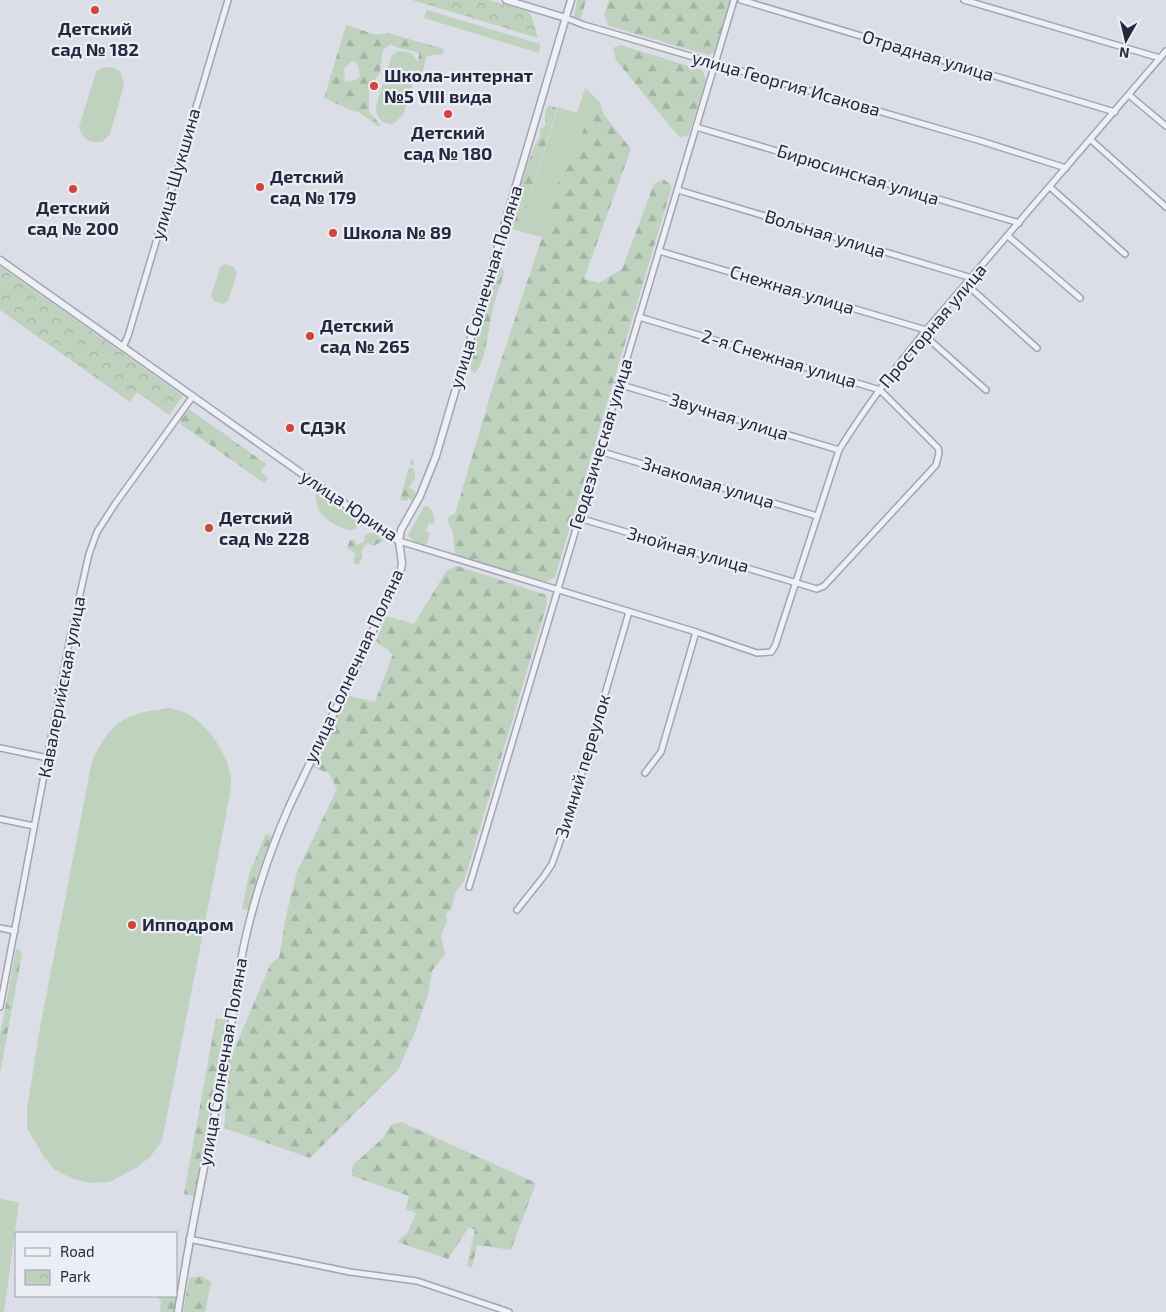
<svg xmlns="http://www.w3.org/2000/svg" width="1166" height="1312" font-family="'Exo 2',sans-serif">
<style>
.green{fill:#bed2bd}
.forest{fill:url(#forest-firs);fill-rule:evenodd}
.park{fill:url(#park-crowns)}
.lines{fill:none;stroke-linecap:round;stroke-linejoin:round}
.minor-casing{stroke:#a1a4b1;stroke-width:8}
.tertiary-casing{stroke:#a1a4b1;stroke-width:9}
.minor{stroke:#eff0f6;stroke-width:5}
.tertiary{stroke:#eff0f6;stroke-width:6}
.poi-dot{fill:#d54339;stroke:#eceef5;stroke-width:2}
.labels{text-anchor:middle;stroke-width:4.5;stroke-linejoin:round;paint-order:stroke}
.poi-label{font-size:18px;font-weight:bold;fill:#25293f;stroke:#eceef5;text-anchor:start}
.street-label{font-size:18px;fill:#25293f;stroke:#eceef5}
</style>
<defs>
<pattern id="forest-firs" width="22" height="20" patternUnits="userSpaceOnUse" patternTransform="scale(1.25)"><rect width="22" height="20" fill="#bed2bd"/><path d="M5 1l3.5 6h-7zM16 11l3.5 6h-7z" fill="#a3b4a4"/></pattern>
<pattern id="park-crowns" width="20" height="18" patternUnits="userSpaceOnUse" patternTransform="scale(1.25)"><rect width="20" height="18" fill="#bed2bd"/><path d="M2 6a3 3 0 1 1 6 0M12 15a3 3 0 1 1 6 0" fill="none" stroke="#a3b4a4"/></pattern>
</defs>
<rect width="100%" height="100%" fill="#dcdee7"/>
<g class="green">
<polygon points="427,10 540,44 539,53 424,18"/>
<path d="M 398,51 L 411,53 L 419,64 L 403,115 L 393,124 C 382,124 376,118 376,106 L 392,55 Z"/>
<path d="M 109,67 L 115,68 L 121,72 L 124,85 L 110,134 L 102,142 C 89,143 82,139 79,127 L 96,72 L 102,68 Z"/>
<polygon points="585,88 600,102 589,108 579,146 557,185 542,237 519,231 558,107 577,113"/>
<polygon points="225,264 234,267 237,273 228,301 223,304 214,301 211,296 220,268"/>
<path d="M 315,489 L 357,521 L 357,527 L 354,530 C 343,531 324,520 319,510 C 316,504 316,496 315,489 Z"/>
<path d="M 425,505 C 433,509 435,516 434,524 L 429,523 L 426,531 L 430,533 L 427,544 C 420,545 411,541 408,535 Z"/>
<path d="M 169,708 C 174,710 180,710 184,712 C 207,722 230,756 231,781 C 231,792 227,805 226,816 L 162,1141 L 150,1157 L 136,1168 L 109,1182 L 92,1183 L 73,1179 L 54,1169 L 44,1157 L 27,1128 L 27,1109 L 39,1033 L 92,761 C 112,720 124,714 169,708 Z"/>
<polygon points="0,1199 19,1202 4,1312 0,1312"/>
</g>
<g class="forest">
<polygon points="577,0 586,0 581,18 578,20 574,17"/>
<polygon points="609,0 732,0 717,51 708,55 609,26 604,15"/>
<path d="M 346,25 L 376,35 L 388,33 L 444,49 L 443,54 L 427,56 L 421,78 L 417,76 L 419,53 C 409,49 399,50 391,44 L 383,50 L 380,72 L 369,92 L 369,112 L 380,124 L 379,127 L 359,112 L 350,110 L 324,98 ZM 352,61 L 357,63 L 360,76 L 356,80 L 345,82 L 344,69 Z"/>
<polygon points="620,45 702,70 706,80 688,136 679,137 616,60 613,48"/>
<polygon points="600,102 604,115 631,149 584,279 599,283 622,269 654,184 663,179 672,186 555,577 546,582 455,554 453,532 447,520 450,516 455,514 496,376 542,237 557,185 579,146 589,108"/>
<path d="M 549,105 L 557,108 L 519,231 L 518,231 L 510,227 C 516,206 528,153 540,137 L 540,130 L 546,125 C 545,119 544,110 549,105 Z"/>
<path d="M 500,268 L 503,269 L 504,273 C 501,285 496,296 493,308 C 489,323 486,363 475,373 L 471,370 L 471,359 L 497,270 Z"/>
<polygon points="189,409 266,464 261,472 268,478 264,483 179,423"/>
<path d="M 413,459 L 414,465 L 410,465 L 409,468 L 413,468 C 419,482 411,480 409,489 L 411,488 L 416,493 L 412,501 L 408,498 L 407,501 L 400,500 L 411,460 Z"/>
<polygon points="370,533 376,533 382,536 383,541 373,546 368,543 363,548 360,563 356,565 353,561 356,554 347,548 350,540 355,540 356,545 364,542 365,535"/>
<polygon points="457,566 546,595 547,604 464,881 455,893 452,908 446,914 447,922 441,935 445,954 432,971 428,995 415,1032 398,1070 310,1158 224,1128 230,1059 271,963 279,958 286,916 297,872 337,789 329,773 312,767 318,751 345,695 375,702 393,654 376,641 386,616 414,624 447,570"/>
<polygon points="266,834 273,837 257,876 249,910 242,909 249,874"/>
<polygon points="16,949 20,950 22,954 0,1074 0,1036"/>
<polygon points="216,1018 226,1020 194,1196 184,1194"/>
<polygon points="401,1122 536,1183 511,1250 477,1245 472,1268 467,1266 475,1230 469,1227 448,1259 397,1242 408,1232 416,1213 406,1209 409,1196 352,1176 353,1165 382,1139 391,1125"/>
<polygon points="201,1276 211,1282 205,1312 183,1312 189,1278"/>
<polygon points="159,1296 177,1296 174,1312 160,1312 161,1301 158,1298"/>
</g>
<g class="park">
<polygon points="412,0 489,0 526,11 531,14 538,38"/>
<polygon points="0,266 183,396 169,415 137,392 130,402 0,310"/>
</g>
<g class="lines">
<defs>
<g id="minor">
<polyline points="741,0 1115,112"/>
<polyline points="964,0 1160,58"/>
<polyline points="566,18 584,25 981,141 1066,168"/>
<polyline points="1129,95 1166,126"/>
<polyline points="696,127 1019,223"/>
<polyline points="1091,140 1166,207"/>
<polyline points="1050,187 1125,254"/>
<polyline points="678,190 972,278"/>
<polyline points="1008,236 1080,298"/>
<polyline points="659,251 926,330"/>
<polyline points="966,284 1037,348"/>
<polyline points="923,334 986,390"/>
<polyline points="123,347 128,336 228,0"/>
<polyline points="618,384 839,450"/>
<polyline points="599,451 817,516"/>
<polyline points="579,518 817,589 824,586 936,465 939,453 938,448 880,390 639,317"/>
<path d="M 399,541 L 696,632 L 757,653 L 771,652 L 775,646 L 839,450 C 865,408 895,368 926,330 L 1166,51"/>
<polyline points="0,748 48,758"/>
<polyline points="645,773 661,752 696,632"/>
<polyline points="0,819 34,826"/>
<polyline points="469,887 734,0"/>
<polyline points="517,910 544,876 552,864 571,810 629,612"/>
<polyline points="0,928 15,931"/>
<polyline points="0,1007 70,638 89,554 97,532 115,504 193,396"/>
<polyline points="189,1239 350,1272 417,1281 509,1312"/>
</g>
<g id="tertiary">
<polyline points="506,0 566,18"/>
<polyline points="0,260 366,519 399,541"/>
<path d="M 178,1312 C 190,1228 209,1146 225,1063 C 233,1021 236,978 246,936 C 256,892 271,848 289,807 L 400,574 L 402,563 L 399,541 L 401,530 L 420,496 L 436,456 L 571,0"/>
</g>
</defs>
<use href="#minor" class="minor-casing"/>
<use href="#tertiary" class="tertiary-casing"/>
<use href="#minor" class="minor"/>
<use href="#tertiary" class="tertiary"/>
</g>
<g class="poi-dot">
<circle cx="95" cy="10" r="5"/>
<circle cx="374" cy="86" r="5"/>
<circle cx="448" cy="114" r="5"/>
<circle cx="260" cy="187" r="5"/>
<circle cx="73" cy="189" r="5"/>
<circle cx="333" cy="233" r="5"/>
<circle cx="310" cy="336" r="5"/>
<circle cx="290" cy="428" r="5"/>
<circle cx="209" cy="528" r="5"/>
<circle cx="132" cy="925" r="5"/>
</g>
<g class="labels">
<g class="poi-label">
<text x="95" y="35" text-anchor="middle">Детский<tspan x="95" dy="21">сад № 182</tspan></text>
<text x="384" y="82">Школа-интернат<tspan x="384" dy="21">№5 VIII вида</tspan></text>
<text x="448" y="139" text-anchor="middle">Детский<tspan x="448" dy="21">сад № 180</tspan></text>
<text x="270" y="183">Детский<tspan x="270" dy="21">сад № 179</tspan></text>
<text x="73" y="214" text-anchor="middle">Детский<tspan x="73" dy="21">сад № 200</tspan></text>
<text x="343" y="239">Школа № 89</text>
<text x="320" y="332">Детский<tspan x="320" dy="21">сад № 265</tspan></text>
<text x="300" y="434">СДЭК</text>
<text x="219" y="524">Детский<tspan x="219" dy="21">сад № 228</tspan></text>
<text x="142" y="931">Ипподром</text>
</g>
<g class="street-label">
<text transform="translate(928 56) rotate(17)" y="6">Отрадная улица</text>
<text transform="translate(786 84) rotate(16)" y="6">улица Георгия Исакова</text>
<text transform="translate(176 174) rotate(-74)" y="6">улица Шукшина</text>
<text transform="translate(858 175) rotate(17)" y="6">Бирюсинская улица</text>
<text transform="translate(825 234) rotate(17)" y="6">Вольная улица</text>
<text transform="translate(486 287) rotate(-73)" y="6">улица Солнечная Поляна</text>
<text transform="translate(792 290) rotate(17)" y="6">Снежная улица</text>
<text transform="translate(933 326) rotate(-50)" y="6">Просторная улица</text>
<text transform="translate(779 359) rotate(17)" y="6">2-я Снежная улица</text>
<text transform="translate(729 417) rotate(17)" y="6">Звучная улица</text>
<text transform="translate(601 444) rotate(-73)" y="6">Геодезическая улица</text>
<text transform="translate(708 483) rotate(17)" y="6">Знакомая улица</text>
<text transform="translate(349 506) rotate(34)" y="6">улица Юрина</text>
<text transform="translate(688 550) rotate(16)" y="6">Знойная улица</text>
<text transform="translate(354 666) rotate(-65)" y="6">улица Солнечная Поляна</text>
<text transform="translate(62 687) rotate(-79)" y="6">Кавалерийская улица</text>
<text transform="translate(583 766) rotate(-73)" y="6">Зимний переулок</text>
<text transform="translate(223 1062) rotate(-80)" y="6">улица Солнечная Поляна</text>
</g>
</g>
<rect x="15" y="1232" width="162" height="65" fill="#eceef5" stroke="#9c9fac"/>
<rect x="25" y="1248" width="25" height="8" fill="#eff0f6" stroke="#9c9fac"/>
<text x="60" y="1257" font-size="15" fill="#25293f">Road</text>
<rect x="25" y="1270" width="25" height="15" fill="url(#park-crowns)" stroke="#9c9fac"/>
<text x="60" y="1282" font-size="15" fill="#25293f">Park</text>
<g transform="translate(1126 40) rotate(188)" stroke="#eceef5" stroke-width="4" paint-order="stroke">
<path d="M0-4L9 19L0 12L-9 19Z" fill="#25293f"/>
<text y="-8" font-size="14" font-weight="bold" text-anchor="middle" fill="#25293f">N</text>
</g>
</svg>
